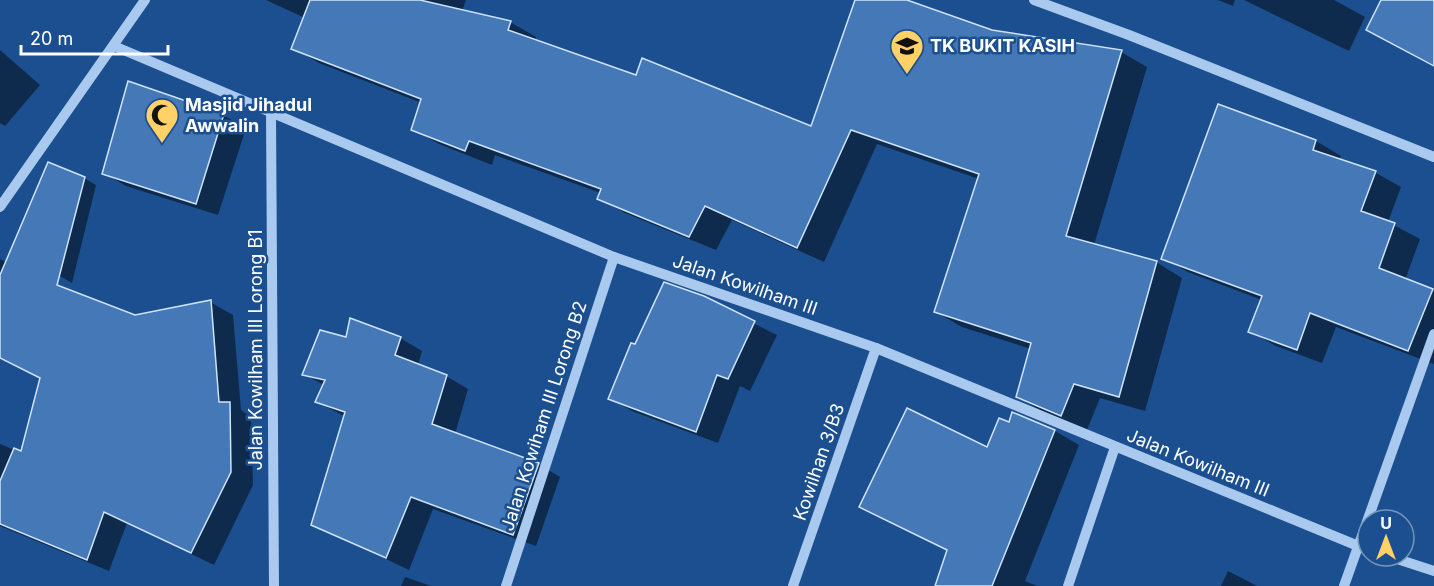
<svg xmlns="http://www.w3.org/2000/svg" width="1434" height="586" font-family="Inter,sans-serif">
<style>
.shadow{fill:#0007}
.building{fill:#4478b7;stroke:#cfe3fa;stroke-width:1.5}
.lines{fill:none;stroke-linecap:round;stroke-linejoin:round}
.minor{stroke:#a9c9ee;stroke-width:10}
.labels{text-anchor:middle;stroke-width:5;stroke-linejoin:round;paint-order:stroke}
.poi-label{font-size:18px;font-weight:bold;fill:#fff;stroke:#1b4f8f;text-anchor:start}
.street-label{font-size:18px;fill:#fff;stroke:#1b4f8f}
</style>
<rect width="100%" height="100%" fill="#1b4f8f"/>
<g class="shadow">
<polygon points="266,0 466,0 462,11 510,22 536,37 535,41 637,77 811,128 857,0 902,0 992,31 1121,52 1147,67 1094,245 1156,262 1182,278 1145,411 1100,398 1087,430 1044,412 1017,397 1031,349 962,327 936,312 979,179 877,144 824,262 732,220 716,250 625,213 599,198 601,193 495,155 492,165 439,144 412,129 422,103 319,63 293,48 305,18"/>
<polygon points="1218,0 1235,0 1233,6"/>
<polygon points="1244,0 1334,0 1365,17 1349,51"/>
<polygon points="0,50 40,85 5,126 0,123"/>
<polygon points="1219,106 1316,141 1341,156 1339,160 1376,173 1401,187 1388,222 1420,239 1405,280 1434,291 1434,364 1336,327 1322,363 1276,346 1250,331 1262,300 1188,272 1163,258"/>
<polygon points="223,115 246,128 218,215 126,186 104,173"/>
<polygon points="84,178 96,185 72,283 60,276 20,233"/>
<polygon points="0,259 116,319 210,302 233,315 241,410 251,417 253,485 214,565 127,523 109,571 0,526 0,444 22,453 41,379 0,358"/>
<polygon points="703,298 777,335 750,391 740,386 718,443 632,411 610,398 636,346"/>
<polygon points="400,338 422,351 418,365 446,376 468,389 455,434 538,464 560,477 536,546 433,509 409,570 313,524 346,417 317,402 324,385 304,374 347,339"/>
<polygon points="1010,424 1055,431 1079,445 1025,581 1037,586 937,586 948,551 861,506 987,449"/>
<polygon points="1228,571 1257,586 1221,586"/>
<polygon points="405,577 431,586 401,586"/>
</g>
<g class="building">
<polygon points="310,0 420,0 511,21 508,30 636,75 642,58 811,126 855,0 907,0 992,30 1122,50 1066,236 1157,261 1119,397 1074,384 1061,416 1016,397 1031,343 934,312 979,174 851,130 797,248 705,206 689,237 597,199 601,189 469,141 465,151 411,130 421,99 291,49"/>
<polygon points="1381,0 1434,0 1434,66 1366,30"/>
<polygon points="128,81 224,114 196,204 102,174"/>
<polygon points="1218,104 1316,140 1313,150 1376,171 1361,211 1395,223 1379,268 1433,289 1408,351 1310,313 1297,350 1248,332 1262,296 1161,259"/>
<polygon points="48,162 85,177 57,285 135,315 211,300 219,402 230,402 231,472 191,553 104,512 87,560 0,524 0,481 14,448 21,451 40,378 0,358 0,275"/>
<polygon points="664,282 704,296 755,321 728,379 717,375 696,432 608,399 631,343 635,344"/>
<polygon points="350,318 401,337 395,355 447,375 432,424 539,463 513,535 411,497 386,558 311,525 345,412 315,402 325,380 302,375 320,330 346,337"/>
<polygon points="907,408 987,447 999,418 1009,422 1012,412 1055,430 992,586 935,586 947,550 859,507"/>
</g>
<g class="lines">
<g class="minor">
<polyline points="1034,0 1129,35 1434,157"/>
<polyline points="114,46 614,257 876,348 1368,550"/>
<polyline points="271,113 274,586"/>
<polyline points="0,207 145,0"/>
<polyline points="1388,556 1434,571"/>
<polyline points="506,586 614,257"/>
<polyline points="793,586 876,348"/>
<polyline points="1068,586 1115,447"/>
<polyline points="1344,586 1434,334"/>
</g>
</g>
<defs>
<symbol id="school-pin" viewBox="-11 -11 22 30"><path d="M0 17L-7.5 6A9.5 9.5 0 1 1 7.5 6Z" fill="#ffd166" stroke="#1b4f8f"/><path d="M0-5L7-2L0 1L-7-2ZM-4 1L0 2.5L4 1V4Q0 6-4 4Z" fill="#111"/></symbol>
<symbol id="mosque-pin" viewBox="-11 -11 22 30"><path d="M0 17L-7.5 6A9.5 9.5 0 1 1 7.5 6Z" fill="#ffd166" stroke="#1b4f8f"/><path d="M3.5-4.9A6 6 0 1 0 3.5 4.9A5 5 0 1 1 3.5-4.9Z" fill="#111"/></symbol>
</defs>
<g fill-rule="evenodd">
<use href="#school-pin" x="888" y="27" width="38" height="52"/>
<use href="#mosque-pin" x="143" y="96" width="38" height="52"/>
</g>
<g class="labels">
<g class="poi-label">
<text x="930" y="52">TK BUKIT KASIH</text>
<text x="185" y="111">Masjid Jihadul<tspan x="185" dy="21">Awwalin</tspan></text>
</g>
<g class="street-label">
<text transform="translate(745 285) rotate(19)" y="6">Jalan Kowilham III</text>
<text transform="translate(256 350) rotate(-90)" y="6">Jalan Kowilham III Lorong B1</text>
<text transform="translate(544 416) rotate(-72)" y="6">Jalan Kowiham III Lorong B2</text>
<text transform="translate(819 462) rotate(-71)" y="6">Kowilhan 3/B3</text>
<text transform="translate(1198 463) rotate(22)" y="6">Jalan Kowilham III</text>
</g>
</g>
<g transform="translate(1386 538)"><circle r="28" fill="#1b4f8f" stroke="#7695bc" stroke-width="1.5"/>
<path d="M0-4.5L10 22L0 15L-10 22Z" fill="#ffd166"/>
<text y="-9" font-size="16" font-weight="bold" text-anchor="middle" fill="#ffffff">U</text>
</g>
<path d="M21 45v9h147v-9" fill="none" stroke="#ffffff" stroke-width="3"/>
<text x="30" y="45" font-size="18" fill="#ffffff" stroke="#1b4f8f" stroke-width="4.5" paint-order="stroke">20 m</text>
</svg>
